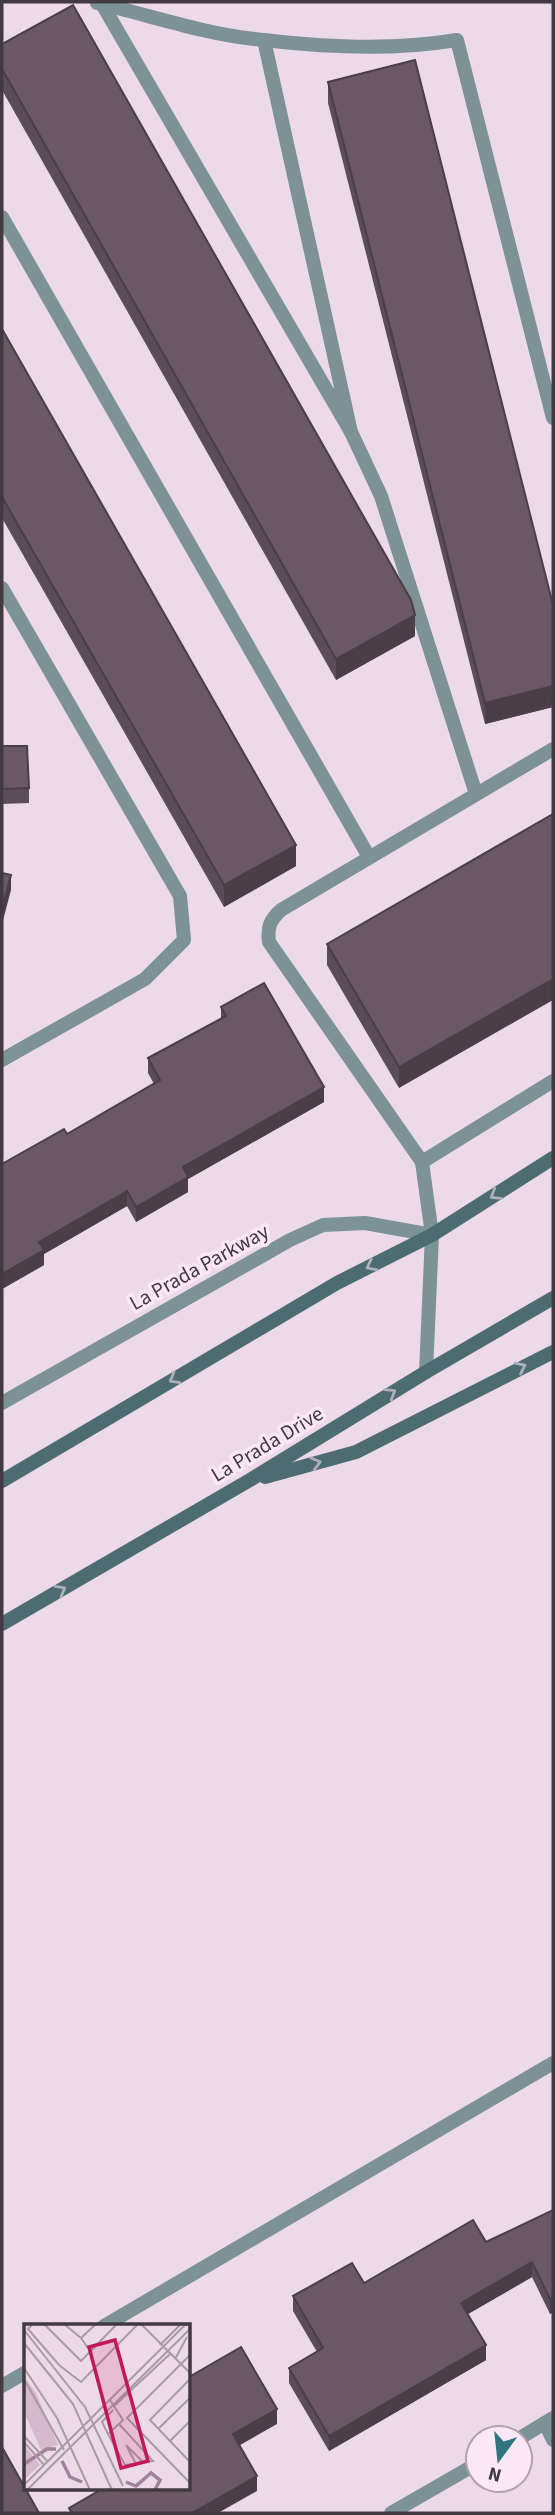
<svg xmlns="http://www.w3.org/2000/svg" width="555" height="2515" font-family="'Source Sans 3',sans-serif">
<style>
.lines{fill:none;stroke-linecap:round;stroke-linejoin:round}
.service{stroke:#7d9296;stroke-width:14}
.minor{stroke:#7d9296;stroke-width:14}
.secondary{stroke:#4d6c72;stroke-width:14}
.wall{fill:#5b4d57}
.shaded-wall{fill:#4a3e47}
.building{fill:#6a5965;stroke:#4a3e47;stroke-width:2}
.oneway{stroke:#adb0bb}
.labels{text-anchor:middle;stroke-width:7;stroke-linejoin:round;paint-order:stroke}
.street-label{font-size:21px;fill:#423a40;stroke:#fbe7f6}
.inset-river{fill:none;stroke:#a2819a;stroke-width:3.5}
.inset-road{fill:none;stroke:#a99aa5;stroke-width:2}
.view{fill:#c2185b;fill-opacity:0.15;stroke:#c2185b;stroke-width:3.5}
.inset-edge{fill:none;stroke:#423a40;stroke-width:3.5}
</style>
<rect width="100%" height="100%" fill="#eddae8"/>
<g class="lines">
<g class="service">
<path d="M 97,3 C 149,15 201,33 254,39 C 322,47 390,51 457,40 L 553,418"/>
<polyline points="102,4 351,432 264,40"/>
<polyline points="2,217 369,857"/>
<polyline points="351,432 381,496 476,794"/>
<polyline points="2,588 180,896 184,940 145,979 2,1060"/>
<polyline points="422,1162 553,1081"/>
<path d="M 426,1372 L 432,1235 L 422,1162 L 269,942 C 267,927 270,920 281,910 L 553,749"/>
<polyline points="104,2326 553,2063"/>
<polyline points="2,2386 26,2372"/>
<polyline points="545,2423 553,2440"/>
</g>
<g class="minor">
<polyline points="2,1403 290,1240 323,1225 365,1223 432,1235"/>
<polyline points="520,2438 553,2418"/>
<polyline points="391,2513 478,2463"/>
</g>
<g class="secondary">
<polyline points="265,1477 356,1452 553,1352"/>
<polyline points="2,1481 337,1283 432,1235 553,1158"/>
<polyline points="2,1624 250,1480 426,1372 553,1298"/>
</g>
</g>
<g class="wall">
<polygon points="2,44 415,636 336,680 2,90"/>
<polygon points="328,82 553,605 553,707 485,724 328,103"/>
<polygon points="2,329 296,866 224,907 2,518"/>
<polygon points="2,746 29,788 29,803 2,804"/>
<polygon points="553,814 399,1088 327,965 327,944"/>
<polygon points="221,1007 324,1102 188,1179 188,1192 136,1222 127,1206 44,1254 44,1265 2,1289 2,1164 67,1134 154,1084 148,1073 148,1058 221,1018"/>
<polygon points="553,2210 553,2312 550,2314 532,2277 468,2314 486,2360 329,2451 289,2383 289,2368 317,2352 293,2311 293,2296 364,2283 486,2242"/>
</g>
<g class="shaded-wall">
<polygon points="415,615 415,636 336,680 336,659"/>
<polygon points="553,686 553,707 485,724 485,703"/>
<polygon points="296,845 296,866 224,907 224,885"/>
<polygon points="11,875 11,890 2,924 2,909"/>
<polygon points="553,979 553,1000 399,1088 399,1067"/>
<polygon points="324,1087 324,1102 188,1179 188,1192 136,1222 136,1207 183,1167"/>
<polygon points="127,1191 127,1206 44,1254 44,1265 2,1289 2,1274 39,1242"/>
<polygon points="532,2262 532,2277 461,2318 461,2303"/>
<polygon points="553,2297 553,2312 550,2314 550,2299"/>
<polygon points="486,2345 486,2360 329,2451 329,2436"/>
<polygon points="277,2409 277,2424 233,2449 233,2434"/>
<polygon points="257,2476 257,2491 218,2513 192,2513"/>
</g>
<g class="building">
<polygon points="73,5 411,600 415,615 336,659 2,69 2,44"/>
<polygon points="415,60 553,605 553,686 485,703 328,82"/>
<polygon points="2,329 296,845 224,885 2,497"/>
<polygon points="2,746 27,746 29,788 2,789"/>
<polygon points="553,814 553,979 399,1067 327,944"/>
<polygon points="2,873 11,875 2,909"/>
<polygon points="264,983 324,1087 183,1167 188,1177 136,1207 127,1191 39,1242 44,1250 2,1274 2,1164 64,1129 67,1134 160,1080 148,1058 226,1016 221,1007"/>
<polygon points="553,2210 553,2297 550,2299 532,2262 461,2303 486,2345 329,2436 289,2368 323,2348 293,2296 352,2263 364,2283 473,2220 486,2242"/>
<polygon points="241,2347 277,2409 233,2434 257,2476 192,2513 72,2513 69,2508 102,2489 189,2489 189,2377"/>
<polygon points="2,2447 39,2513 2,2513"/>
</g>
<defs><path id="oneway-chevron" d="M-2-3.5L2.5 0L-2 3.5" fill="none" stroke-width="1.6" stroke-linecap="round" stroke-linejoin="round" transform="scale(1.75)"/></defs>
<g class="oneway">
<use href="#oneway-chevron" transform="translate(495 1195) rotate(148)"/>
<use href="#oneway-chevron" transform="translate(371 1266) rotate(153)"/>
<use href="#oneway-chevron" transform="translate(521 1367) rotate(-26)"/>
<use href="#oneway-chevron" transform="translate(174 1379) rotate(150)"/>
<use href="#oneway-chevron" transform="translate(391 1393) rotate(-32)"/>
<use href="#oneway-chevron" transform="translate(316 1463) rotate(-15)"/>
<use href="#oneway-chevron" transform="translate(61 1590) rotate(-30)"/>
</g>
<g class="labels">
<g class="street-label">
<text transform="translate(199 1267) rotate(-29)" y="7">La Prada Parkway</text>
<text transform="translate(267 1444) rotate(-31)" y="7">La Prada Drive</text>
</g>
</g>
<g transform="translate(24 2324)">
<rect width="166" height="166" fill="#eddae8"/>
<path d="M 0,53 L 12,69 L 34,121 L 17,126 L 0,88 ZM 0,121 L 16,141 L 0,156 Z" fill="#d7b9cf"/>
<path class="inset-river" d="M 38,137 L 46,153 L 58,158M 0,140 L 23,125 L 32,125M 102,158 L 112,162 L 127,149 L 136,156 L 131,166"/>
<path class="inset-road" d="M 9,0 L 4,5 L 35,41 L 57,58 L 114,0M 20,0 L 57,37 L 93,0M 40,0 L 57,14M 117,0 L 167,50M 0,6 L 61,83 L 99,162M 0,19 L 49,80 L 88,166M 136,21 L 157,0M 66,27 L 57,14 L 72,0M 167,30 L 103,94 L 167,160M 151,35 L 163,13M 0,44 L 33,94 L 66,166M 167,54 L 126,96 L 167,139M 0,55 L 40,126M 86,76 L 99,96 L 84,110 L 78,98 L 89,86M 89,83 L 146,30M 134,105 L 167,73M 84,110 L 101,141 L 129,137 L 95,100M 0,112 L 24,138M 146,117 L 167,96M 0,118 L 20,141M 111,138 L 102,121 L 119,138M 0,161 L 162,0M 3,166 L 167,4"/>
<path class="view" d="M 91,16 L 124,137 L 97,144 L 65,23 Z"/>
<rect width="166" height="166" class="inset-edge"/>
</g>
<rect width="555" height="2515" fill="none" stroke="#423a40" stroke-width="7"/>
<g transform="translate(499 2459) rotate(195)"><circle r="33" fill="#fbe7f6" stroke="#b1a2ad" stroke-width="2"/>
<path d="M0-5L12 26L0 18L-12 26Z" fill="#2e7580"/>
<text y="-10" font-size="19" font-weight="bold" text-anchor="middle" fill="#423a40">N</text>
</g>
</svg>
